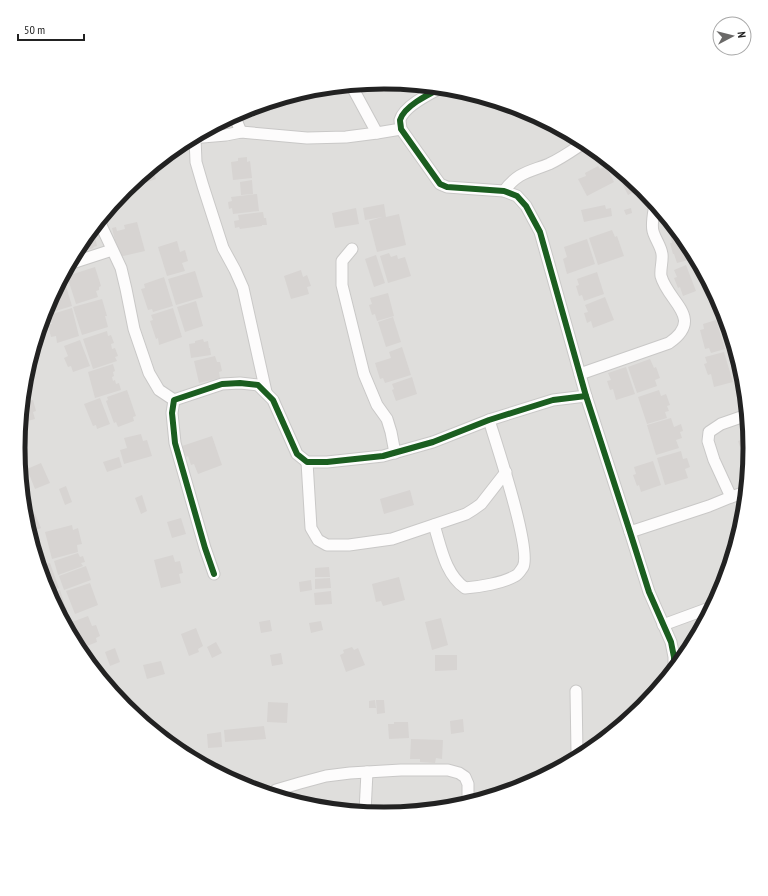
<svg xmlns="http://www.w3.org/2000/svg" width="768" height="896" font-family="'PT Sans Narrow',sans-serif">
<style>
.residential{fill:#dfdedc}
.building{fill:#d7d4d2}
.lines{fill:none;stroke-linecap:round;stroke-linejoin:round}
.minor-casing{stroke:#c9c8c7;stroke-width:13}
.minor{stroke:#fdfcfc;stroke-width:11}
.cycleway-casing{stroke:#fff;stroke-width:8}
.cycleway{stroke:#1b5e20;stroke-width:6}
.rim{fill:none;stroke:#222;stroke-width:5}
</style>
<rect width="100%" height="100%" fill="#f0eeeb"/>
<circle class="residential" cx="384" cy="448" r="365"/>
<g class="building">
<polygon points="247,157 247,162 250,161 252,178 233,180 231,162 238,161 238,158"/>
<polygon points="598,166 600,169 606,166 614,182 587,196 578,179 586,176 585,173"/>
<polygon points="152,167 156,179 138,185 136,180"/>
<polygon points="626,175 642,188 628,195 620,179"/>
<polygon points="252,180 253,194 241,195 240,182"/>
<polygon points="257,194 259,211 233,214 232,208 229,209 228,202 232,201 231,197"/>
<polygon points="384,204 386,217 399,214 406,245 377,252 369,221 382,217 365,220 363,208"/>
<polygon points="605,205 606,209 611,208 612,216 584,222 581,210"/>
<polygon points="356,208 359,224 335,228 332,213"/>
<polygon points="631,208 632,213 626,215 624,210"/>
<polygon points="263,212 264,218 266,218 267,225 262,225 262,226 240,229 239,227 235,228 234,221 239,220 238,215"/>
<polygon points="137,222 145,251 119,257 112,228 116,227 117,231 125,229 124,225"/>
<polygon points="93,228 97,246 93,247 94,248 87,250 87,254 73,257 80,244"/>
<polygon points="612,230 615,237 617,236 624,256 598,265 589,238"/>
<polygon points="680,234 688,245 696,258 677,263 674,254 673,254 670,243 672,243 671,237"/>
<polygon points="587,239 595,264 567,274 563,259 567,257 564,247"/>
<polygon points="177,241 180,252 185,250 188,261 182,263 185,271 167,276 158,247"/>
<polygon points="389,253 391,257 397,255 398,259 405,257 411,276 388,283 380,256"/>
<polygon points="376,255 385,283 374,287 365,259"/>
<polygon points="686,265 696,291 683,296 680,287 678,288 674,278 677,277 674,270"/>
<polygon points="95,267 101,286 99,287 99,290 96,291 98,297 76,304 67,276"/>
<polygon points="301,270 303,277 307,275 311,286 307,287 309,294 291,299 284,276"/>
<polygon points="195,271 203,297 176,305 168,279"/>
<polygon points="597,272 604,294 584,301 582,295 579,296 576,286 579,285 577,279"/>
<polygon points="63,276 72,306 49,313 47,305"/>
<polygon points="164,277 173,306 153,312 152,309 148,310 141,289 145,288 144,284"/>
<polygon points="388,293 394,316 377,321 375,314 372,315 369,305 372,304 370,298"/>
<polygon points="605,297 614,320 593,328 591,321 587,323 584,313 588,312 585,305"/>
<polygon points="102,299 107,316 105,316 108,327 82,335 73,307"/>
<polygon points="196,301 203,326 185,332 177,307"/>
<polygon points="72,308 79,336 57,343 56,336 51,337 48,325 52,324 49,315"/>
<polygon points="173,308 182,337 159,345 158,338 156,339 150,321 153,320 151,315"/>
<polygon points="393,317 401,342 386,347 378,322"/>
<polygon points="716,320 725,349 711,353 709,348 705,349 700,330 704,329 703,324"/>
<polygon points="107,331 108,336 111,335 114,343 111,344 112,349 115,348 118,356 115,357 117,361 93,369 83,339"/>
<polygon points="203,339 204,342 208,341 209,348 210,348 211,355 191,358 189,344 195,343 195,341"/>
<polygon points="80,340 90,366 73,372 71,366 68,367 64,358 68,356 64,346"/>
<polygon points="402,347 411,375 385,383 383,378 380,379 375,363 391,358 389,352"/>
<polygon points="724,352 733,382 714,387 711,374 708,375 704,364 707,363 705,357"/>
<polygon points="215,356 217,362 220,362 222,371 219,372 220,378 199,383 194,361"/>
<polygon points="650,359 654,368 656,367 660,378 655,380 657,386 637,393 628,367"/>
<polygon points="113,364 115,371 113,372 114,376 112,377 113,381 115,380 116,384 119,383 121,390 95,398 88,372"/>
<polygon points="626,367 635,394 616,400 613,389 610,390 607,381 611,380 608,373"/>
<polygon points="26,372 30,385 24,386 25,376"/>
<polygon points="412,377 417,394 396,401 392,390 394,389 392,384"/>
<polygon points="127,390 136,416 133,417 134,421 118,427 116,422 114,423 106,401 108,400 107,397"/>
<polygon points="659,390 661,396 666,394 670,405 667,406 669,411 665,412 667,418 647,424 638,397"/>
<polygon points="27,395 29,401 33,400 36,411 33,412 35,419 20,423 23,396"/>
<polygon points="100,398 110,424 97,429 96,425 93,426 84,404"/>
<polygon points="671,418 674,427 681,424 683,431 680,432 682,438 676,440 679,448 656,455 647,425"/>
<polygon points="141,434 143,441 147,440 152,456 124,464 120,450 127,448 124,438"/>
<polygon points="212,436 222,465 198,474 194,464 191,465 188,456 186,457 182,446"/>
<polygon points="747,438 750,448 749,460 745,461 738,441"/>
<polygon points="681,451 683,459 687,458 690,467 685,469 688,478 665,485 657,458"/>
<polygon points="119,457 122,467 107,472 103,462"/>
<polygon points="653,461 661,485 641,492 639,485 637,486 633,475 636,474 634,467"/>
<polygon points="41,463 50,483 35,489 27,469"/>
<polygon points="66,486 72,502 65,505 59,489"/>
<polygon points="410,490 414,505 384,514 380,499"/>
<polygon points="142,495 147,511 141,514 135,498"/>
<polygon points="35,514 41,528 29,533 25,518"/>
<polygon points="181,518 186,534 172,538 167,522"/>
<polygon points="72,525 73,530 78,528 82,544 77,545 78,552 52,559 45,532"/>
<polygon points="78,553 80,557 83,556 85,562 81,563 83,566 58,575 54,561"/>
<polygon points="173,555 175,562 180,561 183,573 179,574 181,583 161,588 154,560"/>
<polygon points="50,563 59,588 48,592 46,588 39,566"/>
<polygon points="86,566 91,580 64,590 59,576"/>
<polygon points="329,567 330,577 315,577 315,568"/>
<polygon points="399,577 405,600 383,606 381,601 376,602 372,584"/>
<polygon points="330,578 331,588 315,589 315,579"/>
<polygon points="311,580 312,590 300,592 299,582"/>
<polygon points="90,583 98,605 75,614 66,591"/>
<polygon points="60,590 65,606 57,609 49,594"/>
<polygon points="331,591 332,604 315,605 314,593"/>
<polygon points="66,607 70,621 64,623 57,609"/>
<polygon points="88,616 92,626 96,625 100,636 96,638 97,642 82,648 72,622"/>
<polygon points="441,618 448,645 432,650 425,622"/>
<polygon points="270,620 272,631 261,633 259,622"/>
<polygon points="321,621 323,630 311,633 309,623"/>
<polygon points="196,628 203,646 198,649 199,652 189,656 181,634"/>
<polygon points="216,642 222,653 212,658 207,647"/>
<polygon points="352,647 354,650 358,648 365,665 346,672 340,655 344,653 343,650"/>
<polygon points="115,648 120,662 110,666 105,652"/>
<polygon points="281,653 283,664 272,666 270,655"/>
<polygon points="435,655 457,655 457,670 435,671"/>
<polygon points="161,661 165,674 147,679 143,665"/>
<polygon points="375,700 376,708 369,708 369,701"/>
<polygon points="376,700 384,700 385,713 377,714"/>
<polygon points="268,702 288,703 287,723 267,722"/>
<polygon points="463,719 464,732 451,734 450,721"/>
<polygon points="394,722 408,722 409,738 389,739 388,724 394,724"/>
<polygon points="264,726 266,739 225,742 224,730"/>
<polygon points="221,732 222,747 208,748 207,734"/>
<polygon points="411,739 443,740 442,759 436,758 435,763 420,762 420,759 410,759"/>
</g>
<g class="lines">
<defs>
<g id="minor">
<polyline points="351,85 377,133"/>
<path d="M 441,88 C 429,94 404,106 400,120 C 400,122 401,127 401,129 L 440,184 L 447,187 L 504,191 L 517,196 L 526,206 L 540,232 L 586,396 L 630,532 L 649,592 L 671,642 L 674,657 L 674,669"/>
<polyline points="234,115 241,132"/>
<polyline points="191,138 226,135 241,132 307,138 346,137 377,133 401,129"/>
<polyline points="195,138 196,162 203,186 223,248 235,270 243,288 266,392"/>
<path d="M 504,191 C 518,172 529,172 549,164 C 562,158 573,150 585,142"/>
<polyline points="99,221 121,268 126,289 134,329 149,373 159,390 174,400"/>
<polyline points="352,249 342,261 342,285 364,374 377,405 387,419 391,432 395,453"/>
<polyline points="69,264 112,250"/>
<path d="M 580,374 L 669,343 C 705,318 668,302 661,276 C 660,269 663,261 662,254 C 661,246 655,239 653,231 C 651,224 654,211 655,204"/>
<polyline points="307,462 311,528 318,540 327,545 349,545 392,539 466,514 474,509 481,504 506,472"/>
<polyline points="731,497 714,460 708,441 709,432 721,424 747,415"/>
<path d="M 434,525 C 441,547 445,574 465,588 C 479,587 503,583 515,576 C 518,575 521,570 523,567 C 532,550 496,443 489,420"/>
<polyline points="630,532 709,506 731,497 746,492"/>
<polyline points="214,574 205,548 175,443 172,413 174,400 222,384 240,383 258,385 273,400 297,454 307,462 327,462 383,456 433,442 489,420 553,400 586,396"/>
<polyline points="663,625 712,607"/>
<polyline points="576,691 577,753 576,758"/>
<polyline points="272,795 276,790 300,783 326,776 350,773 401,770 448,770 459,773 465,777 468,784 468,803"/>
<polyline points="365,812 367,772"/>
</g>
</defs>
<use href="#minor" class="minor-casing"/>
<use href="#minor" class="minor"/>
<defs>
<g id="cycleway">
<path d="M 441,88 C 429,94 404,106 400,120 C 400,122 401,127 401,129 L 440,184 L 447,187 L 504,191 L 517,196 L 526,206 L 540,232 L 586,396 L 630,532 L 649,592 L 671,642 L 674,657 L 674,669"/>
<polyline points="214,574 205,548 175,443 172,413 174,400 222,384 240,383 258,385 273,400 297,454 307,462 327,462 383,456 433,442 489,420 553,400 586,396"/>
</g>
</defs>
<use href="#cycleway" class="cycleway-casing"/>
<use href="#cycleway" class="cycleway"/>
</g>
<path d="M0 0H768V896H0ZM25 448a359 359 0 1 1 718 0a359 359 0 1 1-718 0Z" fill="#fff" fill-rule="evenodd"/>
<path class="rim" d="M25 448a359 359 0 1 1 718 0a359 359 0 1 1-718 0Z"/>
<g transform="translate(732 36) rotate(83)"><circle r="19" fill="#ffffff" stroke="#a7a7a7"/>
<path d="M0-3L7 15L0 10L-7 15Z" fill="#6a6968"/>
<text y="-6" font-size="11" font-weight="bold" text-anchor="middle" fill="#222222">N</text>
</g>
<path d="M18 34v6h66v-6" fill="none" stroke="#222222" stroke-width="2"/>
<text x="24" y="34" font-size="12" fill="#222222" stroke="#ffffff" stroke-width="3" paint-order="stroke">50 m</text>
</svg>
